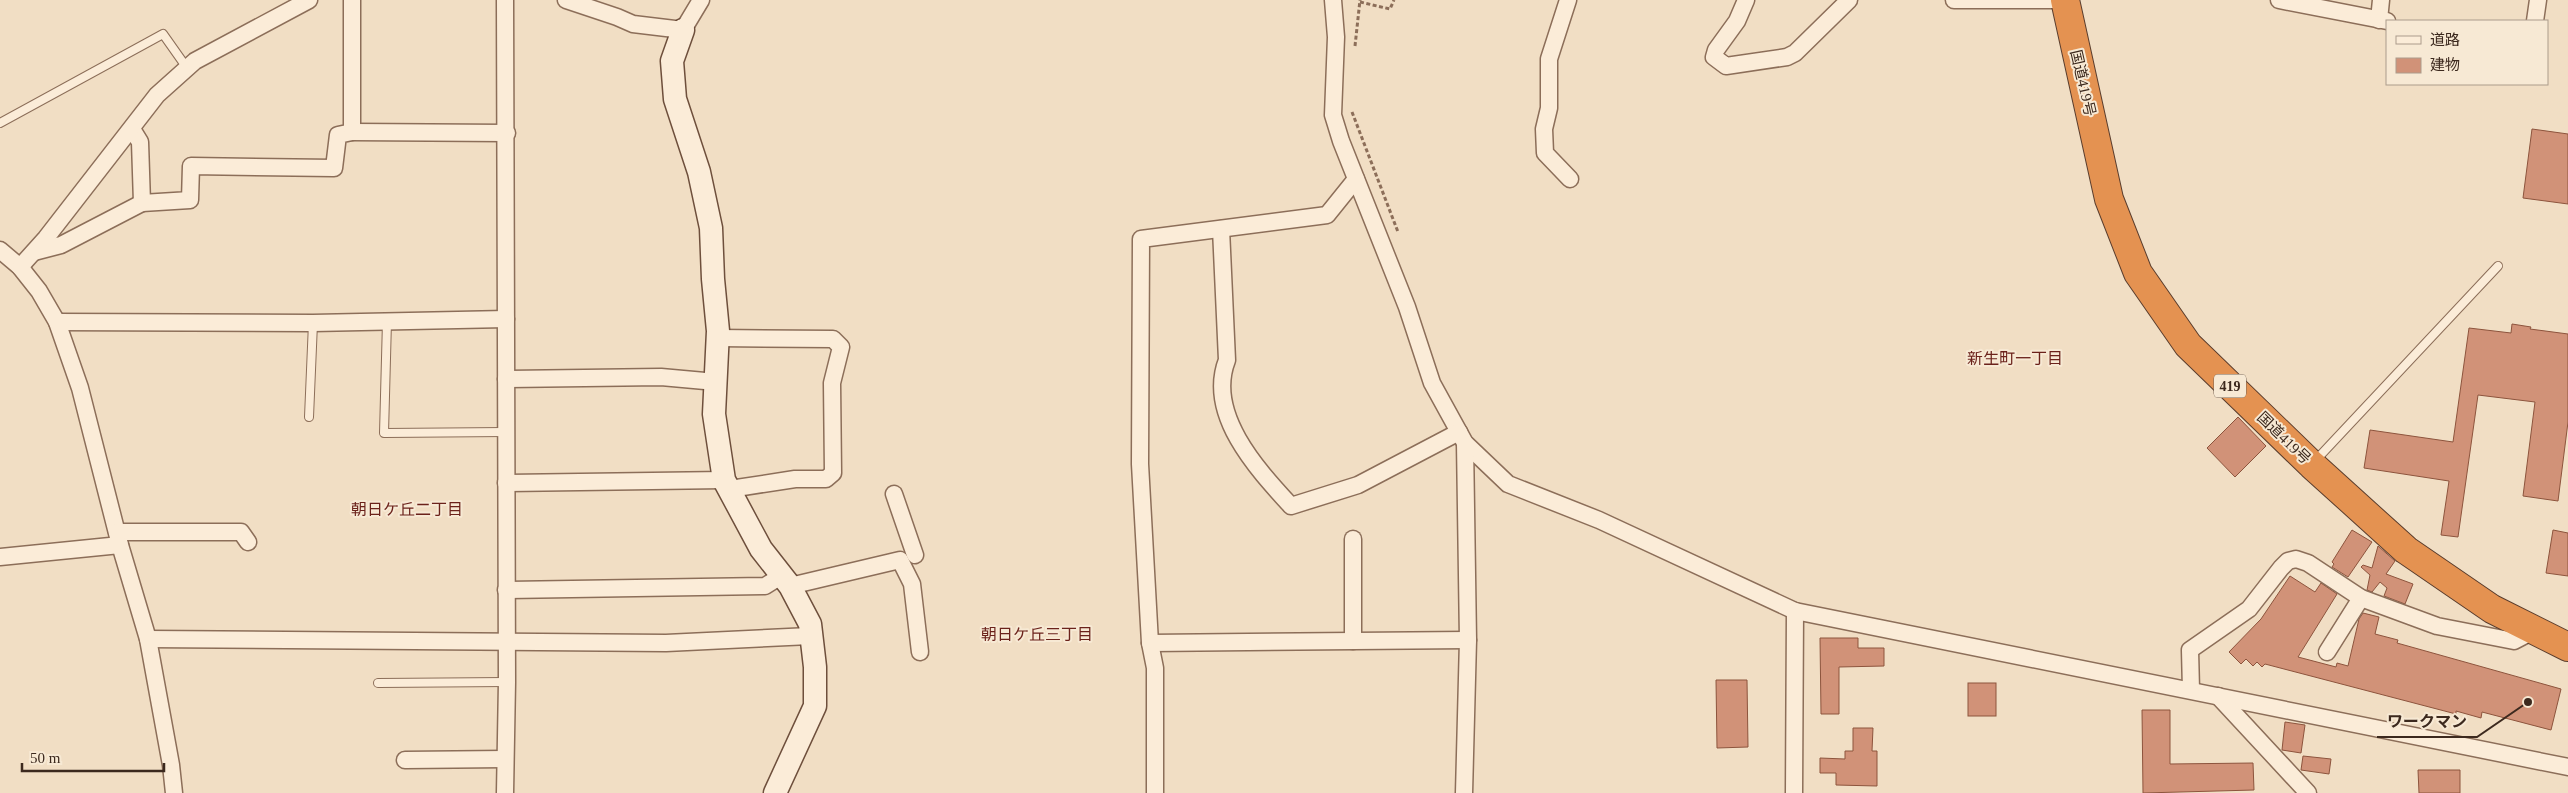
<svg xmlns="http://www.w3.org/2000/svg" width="2568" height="793" font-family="'Times New Roman','Noto Sans JP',serif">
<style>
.building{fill:#d19278;stroke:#8d543d}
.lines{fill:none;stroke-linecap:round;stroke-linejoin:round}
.lane-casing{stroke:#8c6e59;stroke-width:10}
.street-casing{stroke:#8c6e59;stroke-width:19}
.secondary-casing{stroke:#6e4f3c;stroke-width:25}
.highway-casing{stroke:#5a3d2d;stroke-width:30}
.path{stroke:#8c6e59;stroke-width:3;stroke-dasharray:4 2.5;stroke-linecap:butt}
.lane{stroke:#fbecd8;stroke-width:8}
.street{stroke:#fbecd8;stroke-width:16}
.secondary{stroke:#fbecd8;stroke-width:22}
.highway{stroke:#e49251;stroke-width:28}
.labels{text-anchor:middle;stroke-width:4;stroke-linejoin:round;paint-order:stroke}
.shield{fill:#f7e9d4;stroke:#746355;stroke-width:1}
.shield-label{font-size:14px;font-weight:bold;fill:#3c291e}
.street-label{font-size:15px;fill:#3c291e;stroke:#f7e9d4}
.neighbourhood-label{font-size:16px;fill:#6b221b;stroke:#f7e9d4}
.leader{fill:none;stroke:#3c291e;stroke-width:2}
.callout-dot{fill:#3c291e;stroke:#f7e9d4;stroke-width:2}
.callout-label{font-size:16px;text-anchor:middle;font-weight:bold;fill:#3c291e;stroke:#f7e9d4;stroke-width:4;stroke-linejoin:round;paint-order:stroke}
</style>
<rect width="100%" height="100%" fill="#f1dec4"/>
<g class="building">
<polygon points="2532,129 2568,134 2568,204 2523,198"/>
<polygon points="2512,324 2531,327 2530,329 2568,334 2568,422 2558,501 2523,496 2535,402 2478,395 2458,537 2441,535 2449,481 2364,468 2370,430 2453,442 2469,328 2511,333"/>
<polygon points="2238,417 2266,446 2235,477 2207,448"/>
<polygon points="2352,530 2372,542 2348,577 2332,567 2334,564 2332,562"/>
<polygon points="2553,530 2568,533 2568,576 2546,573"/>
<polygon points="2378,546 2395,561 2386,574 2413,584 2405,604 2384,596 2387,588 2380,582 2372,592 2367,590 2370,575 2361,567 2363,565 2372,568"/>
<polygon points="2290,576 2315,592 2321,583 2337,594 2298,657 2336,667 2337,663 2348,666 2359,619 2363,613 2379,617 2375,634 2398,640 2397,643 2561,689 2551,730 2482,712 2481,718 2456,711 2456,714 2265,664 2262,667 2257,662 2253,666 2246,659 2241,664 2229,652 2261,619"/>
<polygon points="1820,638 1858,638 1858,648 1884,648 1884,666 1839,667 1839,714 1821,714"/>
<polygon points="1716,680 1747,680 1748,747 1717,748"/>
<rect x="1968" y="683" width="28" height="33"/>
<polygon points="2142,710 2170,710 2170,764 2253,763 2254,790 2143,793"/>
<polygon points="2285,722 2305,725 2301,753 2282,750"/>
<polygon points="1853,728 1873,728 1872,751 1877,751 1877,786 1836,785 1836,773 1820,773 1820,758 1845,759 1845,751 1853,751"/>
<polygon points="2303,756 2331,759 2329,774 2301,770"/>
<polygon points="2418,770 2460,770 2460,793 2419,793"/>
</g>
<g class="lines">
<defs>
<g id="lane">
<polyline points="0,123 163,34 187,68"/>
<polyline points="387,321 384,433 506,432"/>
<polyline points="309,417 313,323"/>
<polyline points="2315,461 2498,266"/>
<polyline points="378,683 507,682"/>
</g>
<g id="street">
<polyline points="566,0 617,17 633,24 683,30 701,0"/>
<polyline points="1333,0 1336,37 1333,115 1341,141 1407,307 1432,383 1465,443 1508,484 1599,520 1795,611 2568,767"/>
<polyline points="1568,0 1549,59 1549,108 1544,129 1545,153 1570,179"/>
<polyline points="1746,0 1737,21 1716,50 1714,57 1726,66 1787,57 1795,53 1849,0"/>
<polyline points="1954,0 2054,0"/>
<polyline points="2279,0 2387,21"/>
<polyline points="2379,20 2381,0"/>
<polyline points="2535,21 2538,0"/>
<polyline points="132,129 140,142 142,203 190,200 191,166 334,168 338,135 352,132 352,0"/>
<polyline points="352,132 507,133"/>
<path d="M 1221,229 L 1227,360 C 1206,414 1257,469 1291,506 L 1358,485 L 1459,432"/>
<polyline points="0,250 20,267 39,291 57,322 80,388 120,545 148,639 171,765 174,793"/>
<polyline points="34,252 61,245 142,203"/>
<polyline points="20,267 46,238 157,95 195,61 309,0"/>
<polyline points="57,322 313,323 506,319"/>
<polyline points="718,338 833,339 841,347 832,383 833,473 826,479 795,479 730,489"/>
<polyline points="506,379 661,377 716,382"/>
<polyline points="506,483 724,480"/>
<polyline points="894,494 915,555"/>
<polyline points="117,532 241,532 248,542"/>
<polyline points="0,557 120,545"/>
<polyline points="790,586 900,560 912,584 920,652"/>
<polyline points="506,590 765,586 781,576"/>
<polyline points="148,639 666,643 810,636"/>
<polyline points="1353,641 1353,539"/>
<polyline points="1150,643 1468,640"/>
<polyline points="2327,652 2361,598"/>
<polyline points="2191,690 2190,650 2249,609 2281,568 2288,561 2296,559 2308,563 2361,598 2437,626 2514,641 2535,630"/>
<polyline points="2218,696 2308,793"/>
<polyline points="405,760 505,759"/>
<polyline points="505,793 507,682 505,0"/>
<polyline points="1155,793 1155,668 1150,643 1140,464 1141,239 1327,215 1356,179"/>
<polyline points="1464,793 1468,640 1465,443"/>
<polyline points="1794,793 1795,611"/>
</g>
<polyline id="secondary" points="683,30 672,61 675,99 699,172 711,228 713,279 718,331 714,414 724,480 761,549 790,586 810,624 815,667 815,706 775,793"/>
<polyline id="highway" points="2065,0 2109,199 2138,273 2188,345 2312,465 2406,550 2492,609 2568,647"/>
</defs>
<use href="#lane" class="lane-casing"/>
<use href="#street" class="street-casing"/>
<use href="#secondary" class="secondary-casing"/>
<use href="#highway" class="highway-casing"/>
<g class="path">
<polyline points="1360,2 1390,9 1394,0"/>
<polyline points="1355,46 1360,0"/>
<polyline points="1352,112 1398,232"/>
</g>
<use href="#lane" class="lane"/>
<use href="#street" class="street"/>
<use href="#secondary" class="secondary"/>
<use href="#highway" class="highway"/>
</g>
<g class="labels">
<rect class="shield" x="2214" y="374.5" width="32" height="23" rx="4"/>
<g class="shield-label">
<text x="2230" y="391">419</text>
</g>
<g class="street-label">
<text transform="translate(2083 83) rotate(77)" y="5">国道419号</text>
<text transform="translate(2284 438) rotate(44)" y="5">国道419号</text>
</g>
<g class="neighbourhood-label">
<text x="2015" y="364">新生町一丁目</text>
<text x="407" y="515">朝日ケ丘二丁目</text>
<text x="1037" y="640">朝日ケ丘三丁目</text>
</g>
</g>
<path class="leader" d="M2528 702L2477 737H2377"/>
<circle class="callout-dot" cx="2528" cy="702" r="5"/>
<g class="callout-label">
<text x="2427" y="727">ワークマン</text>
</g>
<rect x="2386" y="20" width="162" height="65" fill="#f7e9d4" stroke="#ac9c8b"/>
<rect x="2396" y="36" width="25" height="8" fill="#fbecd8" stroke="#ac9c8b"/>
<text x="2430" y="45" font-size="15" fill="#3c291e">道路</text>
<rect x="2396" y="58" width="25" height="15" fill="#d19278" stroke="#ac9c8b"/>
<text x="2430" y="70" font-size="15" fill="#3c291e">建物</text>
<path d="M22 763v8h142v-8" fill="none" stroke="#3c291e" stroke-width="2.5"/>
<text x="30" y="763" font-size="15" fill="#3c291e" stroke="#f7e9d4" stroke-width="4" paint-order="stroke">50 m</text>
</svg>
